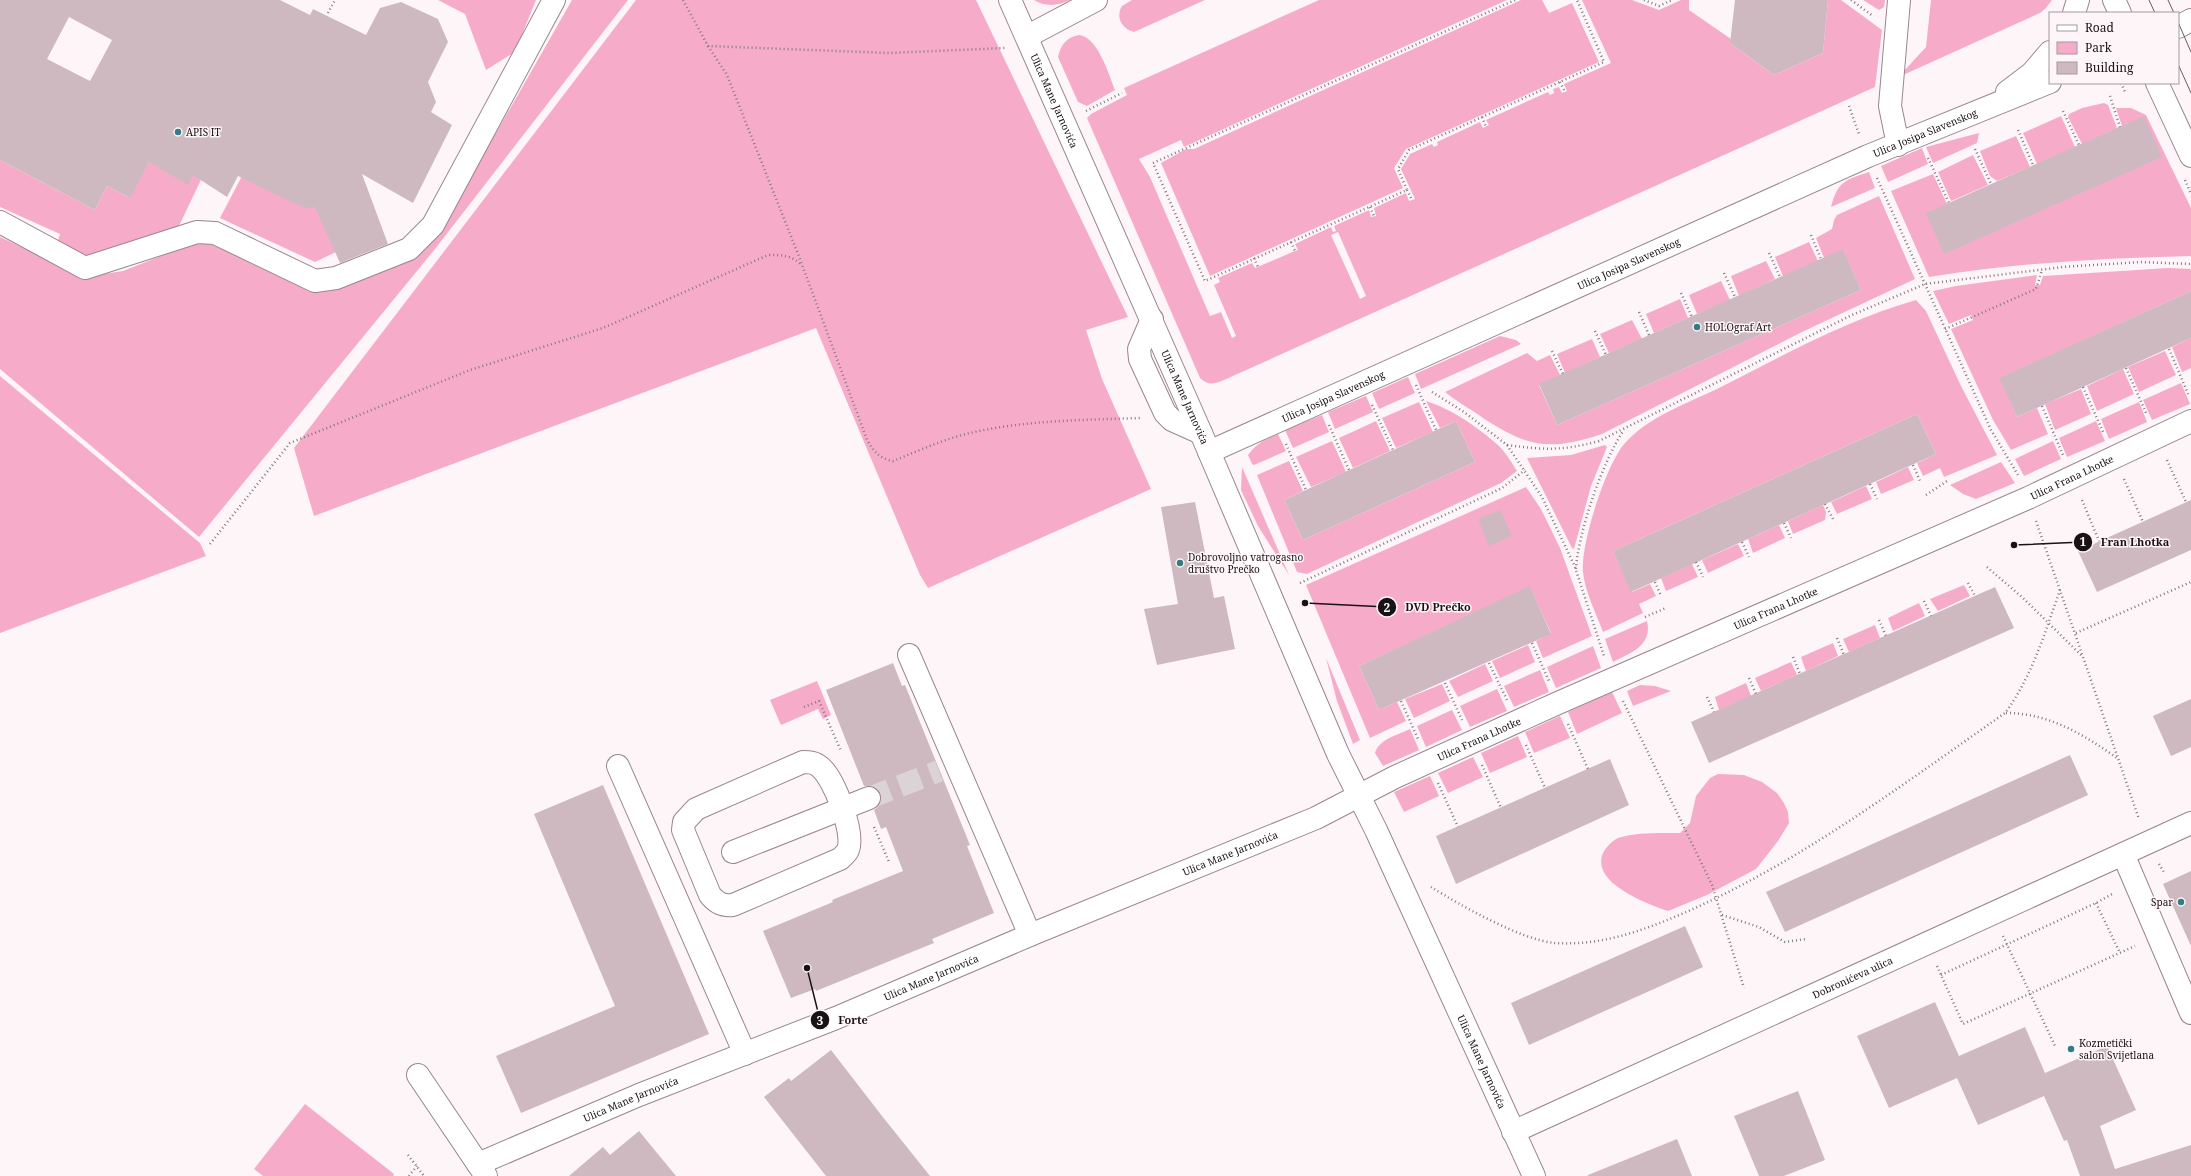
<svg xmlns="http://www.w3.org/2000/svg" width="2191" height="1176" font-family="'Noto Serif',serif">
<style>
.green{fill:#f6acc9;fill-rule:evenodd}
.building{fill:#ceb9c1;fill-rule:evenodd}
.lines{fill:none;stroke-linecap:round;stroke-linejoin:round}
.minor-tunnel{stroke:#dcd3d6;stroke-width:22;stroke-dasharray:22 11;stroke-linecap:butt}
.minor-casing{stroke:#99868d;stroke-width:24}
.path{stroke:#827b7d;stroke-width:2.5;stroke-dasharray:1 3;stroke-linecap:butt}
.minor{stroke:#fff;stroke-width:22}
.tram{stroke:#665e60;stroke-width:1}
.poi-dot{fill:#347c83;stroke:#fef5f8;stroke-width:1.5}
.labels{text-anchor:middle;stroke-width:3;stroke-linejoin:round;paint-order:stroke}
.street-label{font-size:10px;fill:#191214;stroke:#fef5f8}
.poi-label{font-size:10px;fill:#191214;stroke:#fef5f8;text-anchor:start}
.leader{fill:none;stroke:#191214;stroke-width:1.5}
.callout-dot{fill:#191214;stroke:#fef5f8;stroke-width:1.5}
.mark-label{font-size:12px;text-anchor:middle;font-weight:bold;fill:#fff}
.callout-label{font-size:11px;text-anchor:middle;font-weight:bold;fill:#191214;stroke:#fef5f8;stroke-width:3;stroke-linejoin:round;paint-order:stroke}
</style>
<rect width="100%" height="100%" fill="#fef5f8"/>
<g class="green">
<polygon points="438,0 536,0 515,52 486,70 465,14"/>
<polygon points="572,0 628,0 435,249 199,537 0,369 0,237 85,277 123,271 196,242 220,246 318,292 356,282 392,264 447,219"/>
<polygon points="636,0 976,0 1128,317 1086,330 1102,379 1151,489 928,588 920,575 816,328 314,516 294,448"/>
<path d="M 1034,0 L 1070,0 C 1059,6 1045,7 1034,0 Z"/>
<path d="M 1132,0 L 1205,0 L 1134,32 C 1122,29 1115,17 1122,6 Z"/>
<path d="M 1319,0 L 1507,0 L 1184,147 L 1181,140 L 1139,159 L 1150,177 L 1210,316 L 1221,312 L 1232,338 L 1236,336 L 1214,285 L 1220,282 L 1218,278 L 1252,263 L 1255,268 L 1295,251 L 1298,250 L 1295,244 L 1331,227 L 1333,232 L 1336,231 L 1334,226 L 1369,210 L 1371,217 L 1376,216 L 1374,208 L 1406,193 L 1409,201 L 1415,199 L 1401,169 L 1410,154 L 1432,144 L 1434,147 L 1438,145 L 1437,142 L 1480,122 L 1483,128 L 1489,125 L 1486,120 L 1548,92 L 1550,95 L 1554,93 L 1553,89 L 1559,87 L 1562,93 L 1567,91 L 1564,84 L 1611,63 L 1582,0 L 1632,0 L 1659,10 L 1681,0 L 1689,0 L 1689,10 L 1731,39 L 1730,43 L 1774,75 L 1823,53 L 1828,0 L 1841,0 L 1882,30 L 1875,87 L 1224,380 C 1214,384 1209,386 1200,378 L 1087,118 L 1091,114 L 1127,95 L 1124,88 ZM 1338,232 L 1366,296 L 1360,299 L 1331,235 Z"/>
<polygon points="1521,0 1542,0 1549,13 1572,3 1599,62 1406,149 1394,168 1403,188 1210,276 1161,163 1186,149 1194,149"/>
<polygon points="1863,0 1885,0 1884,7 1879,10"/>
<polygon points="1931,0 2052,0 2046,8 2040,13 1903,75 1904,71 1926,47"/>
<path d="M 1079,35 C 1098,37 1109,75 1115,90 L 1087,106 L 1078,102 L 1058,57 C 1061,44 1067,37 1079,35 Z"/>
<polygon points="2104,103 2108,105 2117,128 2082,144 2068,117 2069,114 2082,108"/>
<path d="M 2116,108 L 2131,108 L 2146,115 L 2191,208 L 2191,256 C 2103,258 2016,263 1929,277 L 1891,191 L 1933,174 L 1947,204 L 2144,116 L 2122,126 Z"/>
<polygon points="2061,116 2075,147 2037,164 2023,133"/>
<polygon points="1979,133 1977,143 1933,163 1926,147"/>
<polygon points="2016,136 2030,167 1997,181 1990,176 1980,151"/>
<polygon points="1922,148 1928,164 1888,182 1881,166"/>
<polygon points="1973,155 1988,185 1951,201 1938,172"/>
<polygon points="211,159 176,232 99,255 84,256 57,244 60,234 0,207 0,160 95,210 107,186 128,197 149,162"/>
<polygon points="244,172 321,199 338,251 315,262 220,218"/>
<path d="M 1869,172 L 1875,188 L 1831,207 C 1838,181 1845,180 1869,172 Z"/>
<path d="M 1879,196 L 1915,279 L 1802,332 L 1602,434 C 1550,451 1529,448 1483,418 C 1471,409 1457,402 1445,392 L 1527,353 L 1537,361 L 1550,355 L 1560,375 L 1539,385 L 1557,425 L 1861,290 L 1843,250 L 1824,258 L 1816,238 L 1832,229 L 1834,220 L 1837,215 Z"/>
<polygon points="1809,242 1818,261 1783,276 1775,257"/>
<polygon points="1766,261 1775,279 1739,296 1731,276"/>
<polygon points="2168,268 2191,269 2191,291 2000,378 2017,417 2037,408 2048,434 2011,450 1993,420 1951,329 1973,320 1971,315 1949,324 1933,291 1956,286 2037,275 2035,285 2040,285 2043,276"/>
<polygon points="1721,281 1730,300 1697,314 1689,295"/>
<polygon points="1680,299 1688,318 1654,333 1646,314"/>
<path d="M 1916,300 L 1926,311 L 1961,386 L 1997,455 L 1944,477 L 1940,468 L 1923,476 L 1917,463 L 1936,454 L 1917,414 L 1613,551 L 1632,592 L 1650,584 L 1656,596 L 1639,604 L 1643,613 L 1603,632 C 1596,613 1585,592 1583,572 C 1580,545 1607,461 1626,442 C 1649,417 1685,404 1715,390 C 1780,357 1846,320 1916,300 Z"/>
<polygon points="1632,320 1642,339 1609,353 1600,334"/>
<polygon points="1500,336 1516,340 1521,344 1421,389 1415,374"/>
<polygon points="2191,338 2191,368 2182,372 2172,347"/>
<polygon points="1592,339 1600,357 1565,373 1557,354"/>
<polygon points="2165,351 2176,375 2139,392 2128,367"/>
<polygon points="2123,369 2134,394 2097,411 2087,386"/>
<polygon points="0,376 200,543 206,556 0,633"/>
<polygon points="1408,377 1415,393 1379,409 1372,393"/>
<polygon points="2181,383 2190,404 2152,420 2143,400"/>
<polygon points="2081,389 2091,414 2055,430 2045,404"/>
<polygon points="1366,396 1373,412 1335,429 1328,412"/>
<path d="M 1426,401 C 1452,409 1479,428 1499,446 C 1506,453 1512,463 1517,471 L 1501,483 L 1307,574 L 1297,572 L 1257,475 L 1289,461 L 1303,491 L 1284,500 L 1303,540 L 1475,462 L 1456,421 L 1440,428 Z"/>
<polygon points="1419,402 1433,432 1396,448 1382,418"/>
<polygon points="2139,402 2147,422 2109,439 2101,419"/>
<polygon points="1322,415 1329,432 1293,448 1285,430"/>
<polygon points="1376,421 1390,451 1353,468 1339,438"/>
<polygon points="2096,421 2105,441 2067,457 2059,438"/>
<path d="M 1278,434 L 1286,451 L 1254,465 L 1252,464 L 1248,455 C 1256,444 1265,439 1278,434 Z"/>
<polygon points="1332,441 1346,472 1311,487 1296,457"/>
<polygon points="2053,441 2061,459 2024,476 2015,459"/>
<polygon points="1605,445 1607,447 1591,486 1574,549 1572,548 1527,458 1571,455"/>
<polygon points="2001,462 2015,483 1976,499 1963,494 1950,485"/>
<polygon points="1242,467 1289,575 1258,526 1241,490"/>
<polygon points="1908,467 1914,480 1881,494 1876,482"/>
<polygon points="1866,486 1872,499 1837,514 1831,502"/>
<polygon points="1526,487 1541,509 1560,548 1592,636 1543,658 1536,641 1551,633 1530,587 1359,666 1379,710 1397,702 1406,721 1370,738 1306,585"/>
<polygon points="1823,505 1826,512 1825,520 1793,534 1788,521"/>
<polygon points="1779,525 1785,538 1753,553 1748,539"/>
<polygon points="1738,544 1744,556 1708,573 1702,560"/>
<polygon points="1692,564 1698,577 1666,591 1661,578"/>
<polygon points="1964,585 1970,596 1938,611 1930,599"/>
<polygon points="1919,603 1925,616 1893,631 1888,618"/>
<path d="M 1647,621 C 1653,646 1630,653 1613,662 L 1605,639 Z"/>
<polygon points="1875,625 1880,638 1849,652 1843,639"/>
<polygon points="1833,643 1838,656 1806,671 1801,657"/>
<polygon points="1528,645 1535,662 1500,678 1492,661"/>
<polygon points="1593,646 1601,668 1556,688 1547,667"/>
<polygon points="1326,658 1360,740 1353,744 1337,701"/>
<polygon points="1791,662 1797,675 1761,691 1755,678"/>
<polygon points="1485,664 1493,681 1458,697 1449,681"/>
<polygon points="1540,670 1549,692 1514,707 1504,686"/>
<polygon points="817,681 831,715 823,719 818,709 781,725 770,700"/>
<polygon points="1746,683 1751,696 1719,710 1715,697"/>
<polygon points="1442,684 1450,701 1414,718 1405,699"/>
<polygon points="1640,685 1655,686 1671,691 1633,706 1627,691"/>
<polygon points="1497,689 1507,711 1470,727 1460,706"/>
<polygon points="1612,692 1622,713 1577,734 1568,712"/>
<polygon points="1452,710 1462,730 1426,747 1417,726"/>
<polygon points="1560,716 1570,738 1534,753 1525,732"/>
<path d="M 1410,729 L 1419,750 L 1383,766 L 1375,753 C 1379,739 1398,735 1410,729 Z"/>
<polygon points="1518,736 1527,757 1490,773 1481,753"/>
<polygon points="1473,757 1483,777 1448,793 1438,773"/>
<path d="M 1718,774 L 1744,775 L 1762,782 L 1777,793 L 1784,803 L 1788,812 L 1789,823 L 1778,841 L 1756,869 L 1707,895 L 1668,911 C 1648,904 1590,883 1603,853 C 1606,847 1612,841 1618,838 C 1637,832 1660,833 1680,833 L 1690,823 L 1696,796 L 1710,778 Z"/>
<polygon points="1430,776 1439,796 1404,812 1394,792"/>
<polygon points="305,1104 394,1174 393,1176 263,1176 254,1169"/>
</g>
<g class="building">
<path d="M 0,0 L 280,0 L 310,15 L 313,9 L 366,35 L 380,8 L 401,2 L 438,19 L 448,42 L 428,82 L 436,102 L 431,112 L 452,125 L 413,203 L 362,174 L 388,244 L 340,263 L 315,207 L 304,208 L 238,176 L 227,197 L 193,175 L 188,185 L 149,162 L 130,198 L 107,186 L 95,210 L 0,160 ZM 69,17 L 112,40 L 90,81 L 47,59 Z"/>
<polygon points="1735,0 1828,0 1823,53 1774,75 1730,43"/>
<polygon points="2144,116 2162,157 1944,254 1926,213"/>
<polygon points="1843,249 1861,290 1557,425 1539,384"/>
<polygon points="2191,291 2191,338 2017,417 1999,378"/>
<polygon points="1917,414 1936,454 1631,592 1613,551"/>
<polygon points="1456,421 1475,462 1303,540 1284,500"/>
<polygon points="2191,500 2191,550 2097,592 2078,551"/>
<polygon points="1195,502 1214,598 1224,596 1235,649 1157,665 1144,609 1178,604 1161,507"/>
<polygon points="1500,510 1512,536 1489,546 1478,519"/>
<polygon points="1530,586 1551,634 1379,710 1359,666"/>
<polygon points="1995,587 2014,628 1709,763 1691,722"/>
<polygon points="893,663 902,686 905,685 924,732 970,845 967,846 994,913 932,939 934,943 816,991 815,989 791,998 763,931 833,902 832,900 903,871 886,827 881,829 874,810 879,806 881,800 880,793 871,786 864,786 826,690"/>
<polygon points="2191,699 2191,747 2171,756 2153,716"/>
<polygon points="2070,755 2088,795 1785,932 1766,892"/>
<polygon points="1610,759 1629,805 1456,884 1436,836"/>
<polygon points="603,785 709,1034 521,1113 496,1056 615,1006 534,814"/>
<polygon points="2191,871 2191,946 2163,884"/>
<polygon points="1685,926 1703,967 1529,1045 1511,1003"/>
<polygon points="1935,1002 1959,1056 2025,1027 2045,1073 2107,1046 2136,1110 2100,1126 2115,1169 2191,1145 2191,1176 2080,1176 2067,1140 2064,1141 2044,1096 1978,1125 1957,1078 1889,1108 1857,1036"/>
<polygon points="831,1050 882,1116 930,1176 826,1176 764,1097 789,1078 791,1081"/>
<polygon points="1798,1091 1825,1160 1784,1176 1759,1176 1734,1116"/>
<polygon points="639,1131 676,1176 569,1176 603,1147 610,1155"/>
<polygon points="1677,1139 1692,1176 1588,1176 1588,1175"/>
</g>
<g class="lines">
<polyline class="minor-tunnel" points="869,798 939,771"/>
<defs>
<g id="minor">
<path id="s1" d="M 1010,0 L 1201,433 L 1338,754 L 1376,830 L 1534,1176"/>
<polyline points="2114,0 2120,13"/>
<polyline points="2074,13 2078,0"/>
<polyline points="2178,27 2191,20"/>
<polyline points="1028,36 1096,0"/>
<polyline points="2157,83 2191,156"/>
<polyline points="2007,92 2032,73 2050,52"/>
<polyline points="1898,145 1890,106 1899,0"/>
<polyline points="0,222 85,268 197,232 215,233 315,281 336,278 409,249 433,225 554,0"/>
<polyline points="1152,319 1139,349 1140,359 1165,413 1172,420 1201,433"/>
<path id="s2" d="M 1209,452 L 1868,156 L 2050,82"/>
<polyline points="909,655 1030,935"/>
<path d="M 803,762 C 809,762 815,762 820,767 C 834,778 855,833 848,850 C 847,853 843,856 840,859 L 733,905 C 722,906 717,903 710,895 L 683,830 L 684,822 L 696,809 Z"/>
<polyline points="618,766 745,1054"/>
<polyline points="733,852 869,798"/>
<polyline points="2123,854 2191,1013"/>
<polyline points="418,1075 486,1176"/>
<path id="s3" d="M 1513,1132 L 2191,823"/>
<path id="s4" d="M 478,1164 L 639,1095 L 836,1018 L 1030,935 L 1316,818 L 1395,777 L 1558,703 L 2028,498 L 2191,421"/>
</g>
</defs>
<use href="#minor" class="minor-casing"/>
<g class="path">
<polyline points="683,0 708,46 889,53 1005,48"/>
<polyline points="1515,0 1153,163 1205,281 1407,190 1398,169 1409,150 1604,62 1577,0"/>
<polyline points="1644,0 1659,6 1672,0"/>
<polyline points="1851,0 1873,16"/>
<polyline points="328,13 335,0"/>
<path d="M 708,46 L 727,75 L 798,254 L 867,440 C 874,452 879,458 893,461 C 918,451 944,439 970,433 C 1026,420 1084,420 1141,418"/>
<polyline points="1560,82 1565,92"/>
<polyline points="2121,83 2126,94"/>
<polyline points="2110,96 2120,127"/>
<polyline points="1849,106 1859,134"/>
<polyline points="1086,111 1122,93"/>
<polyline points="2063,111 2079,145"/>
<polyline points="1482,117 1486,127"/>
<polyline points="2018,130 2033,165"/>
<polyline points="1975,149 1991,184"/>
<polyline points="1928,158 1949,203"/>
<polyline points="1877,178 1991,430 2018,475"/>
<polyline points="2185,180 2191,194"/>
<polyline points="1407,190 1412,200"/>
<polyline points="1370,207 1374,216"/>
<polyline points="1811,235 1821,259"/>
<polyline points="1291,242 1295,251"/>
<polyline points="1769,253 1780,277"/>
<polyline points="1254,258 1258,267"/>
<polyline points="1724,273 1735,297"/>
<polyline points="1681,293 1692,317"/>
<polyline points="1639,312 1649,335"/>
<polyline points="1945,329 2036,289 2042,270"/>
<polyline points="1595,331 1606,355"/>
<polyline points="2169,349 2189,396"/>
<polyline points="1552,351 1563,374"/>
<polyline points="2126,368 2147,415"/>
<polyline points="1416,385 1436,430"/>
<polyline points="2083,387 2104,434"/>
<polyline points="1432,392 1464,412 1507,445 1542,497 1575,567 1604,656"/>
<polyline points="1372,405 1393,450"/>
<polyline points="2042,406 2063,455"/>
<polyline points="1329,425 1349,470"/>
<polyline points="1286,444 1306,490"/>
<path d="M 1507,445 C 1545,450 1562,451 1599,441 L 1852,315 L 1925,284 L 2063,267 L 2140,262 L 2191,264"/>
<polyline points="2167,460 2186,502"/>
<polyline points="1913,465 1920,481"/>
<polyline points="2124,479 2143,522"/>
<polyline points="1870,484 1877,499"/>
<polyline points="1926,495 1947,481"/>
<polyline points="2082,500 2099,541"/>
<polyline points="1825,504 1833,519"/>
<polyline points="2036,521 2139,819"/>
<polyline points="1784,523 1791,538"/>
<polyline points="1742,542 1749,557"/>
<path d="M 210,544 L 290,443 L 470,370 L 603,328 L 768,255 C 782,255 792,255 801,265"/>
<polyline points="1696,562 1703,577"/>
<polyline points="1987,567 2023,598 2083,657"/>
<path d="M 1576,569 C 1578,533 1603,460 1624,430"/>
<polyline points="1655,582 1661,596"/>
<polyline points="1300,583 1502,488 1525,470"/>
<polyline points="1968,583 1975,596"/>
<polyline points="1924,601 1931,616"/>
<polyline points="1645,617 1666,608"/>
<polyline points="1879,620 1886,636"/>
<polyline points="2076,633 2191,582"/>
<polyline points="1837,638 1844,655"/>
<polyline points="1532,643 1549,681"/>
<polyline points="1793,657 1800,674"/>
<polyline points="1489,663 1507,700"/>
<polyline points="1749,678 1756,694"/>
<polyline points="1445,683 1462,720"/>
<polyline points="1707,697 1714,712"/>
<polyline points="1401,701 1418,739"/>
<polyline points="1623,701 1712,885 1744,988"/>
<polyline points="804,707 819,701 841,751"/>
<path d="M 2006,713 C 2048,713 2083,734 2117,758"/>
<polyline points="1568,724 1588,769"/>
<polyline points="1526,745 1545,788"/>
<polyline points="1482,765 1501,808"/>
<polyline points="1438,783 1458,827"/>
<polyline points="874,827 889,862"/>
<polyline points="2159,864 2165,874"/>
<path d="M 1431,887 C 1460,905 1521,940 1555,943 C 1601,946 1642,931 1684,913 C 1800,862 1902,785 2005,713 C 2032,677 2045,632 2060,590"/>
<polyline points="2096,903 2120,953"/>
<polyline points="1722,915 1759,927 1785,942 1806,939"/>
<polyline points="2003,936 2056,1048"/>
<polyline points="1937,966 1963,1024 2135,946"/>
<polyline points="1941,975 2096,903 2114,893"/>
<polyline points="408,1155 424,1176"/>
<polyline points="409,1176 417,1166"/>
</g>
<use href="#minor" class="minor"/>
<g class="tram">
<polyline points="2149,0 2155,13"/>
<polyline points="2168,0 2174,13"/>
<polyline points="2178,22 2191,52"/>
<polyline points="2178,64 2191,93"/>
</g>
</g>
<g class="poi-dot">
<circle cx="178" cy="132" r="4"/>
<circle cx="1697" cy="327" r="4"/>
<circle cx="1180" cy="563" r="4"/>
<circle cx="2181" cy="902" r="4"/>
<circle cx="2071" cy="1049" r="4"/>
</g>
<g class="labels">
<g class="street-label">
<text dy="4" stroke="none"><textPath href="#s1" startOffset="110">Ulica Mane Jarnovića</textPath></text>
<text dy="4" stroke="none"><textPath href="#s2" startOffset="784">Ulica Josipa Slavenskog</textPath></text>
<text dy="4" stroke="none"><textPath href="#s2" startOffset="460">Ulica Josipa Slavenskog</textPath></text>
<text dy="4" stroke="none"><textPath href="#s2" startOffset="136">Ulica Josipa Slavenskog</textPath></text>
<text dy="4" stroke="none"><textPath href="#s1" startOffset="434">Ulica Mane Jarnovića</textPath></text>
<text dy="4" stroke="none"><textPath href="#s4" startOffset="1736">Ulica Frana Lhotke</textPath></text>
<text dy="4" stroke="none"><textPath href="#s4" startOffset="1412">Ulica Frana Lhotke</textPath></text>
<text dy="4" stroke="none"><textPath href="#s4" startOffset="1088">Ulica Frana Lhotke</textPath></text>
<text dy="4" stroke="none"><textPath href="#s4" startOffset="814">Ulica Mane Jarnovića</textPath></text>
<text dy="4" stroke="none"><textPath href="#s4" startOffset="490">Ulica Mane Jarnovića</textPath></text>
<text dy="4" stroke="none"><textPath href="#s3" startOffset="373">Dobronićeva ulica</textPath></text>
<text dy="4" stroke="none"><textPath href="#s1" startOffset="1162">Ulica Mane Jarnovića</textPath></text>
<text dy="4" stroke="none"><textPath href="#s4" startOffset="166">Ulica Mane Jarnovića</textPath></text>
</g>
<g class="poi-label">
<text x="186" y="136">APIS IT</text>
<text x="1705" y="331">HOLOgraf Art</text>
<text x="1188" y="561">Dobrovoljno vatrogasno<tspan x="1188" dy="12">društvo Prečko</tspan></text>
<text x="2173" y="906" text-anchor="end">Spar</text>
<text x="2079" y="1047">Kozmetički<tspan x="2079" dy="12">salon Svijetlana</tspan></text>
</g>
</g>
<path class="leader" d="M2014 545L2083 542M1305 603L1387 607M807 968L820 1020"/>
<g class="callout-dot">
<circle cx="2014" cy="545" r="4"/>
<circle cx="1305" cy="603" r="4"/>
<circle cx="807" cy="968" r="4"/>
<circle cx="2083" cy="542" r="10"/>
<circle cx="1387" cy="607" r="10"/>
<circle cx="820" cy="1020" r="10"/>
</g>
<g class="mark-label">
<text x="2083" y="546">1</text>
<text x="1387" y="612">2</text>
<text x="820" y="1025">3</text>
</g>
<g class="callout-label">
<text x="2135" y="546">Fran Lhotka</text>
<text x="1438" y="611">DVD Prečko</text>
<text x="853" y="1024">Forte</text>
</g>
<rect x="2049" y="12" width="130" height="72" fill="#fef5f8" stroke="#a29a9d"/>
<rect x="2057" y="25" width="20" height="6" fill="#ffffff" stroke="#a29a9d"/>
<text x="2085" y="32" font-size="12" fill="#191214">Road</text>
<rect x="2057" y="42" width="20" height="12" fill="#f6acc9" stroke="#a29a9d"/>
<text x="2085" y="52" font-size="12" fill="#191214">Park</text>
<rect x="2057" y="62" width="20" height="12" fill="#ceb9c1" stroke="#a29a9d"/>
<text x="2085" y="72" font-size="12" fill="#191214">Building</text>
</svg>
